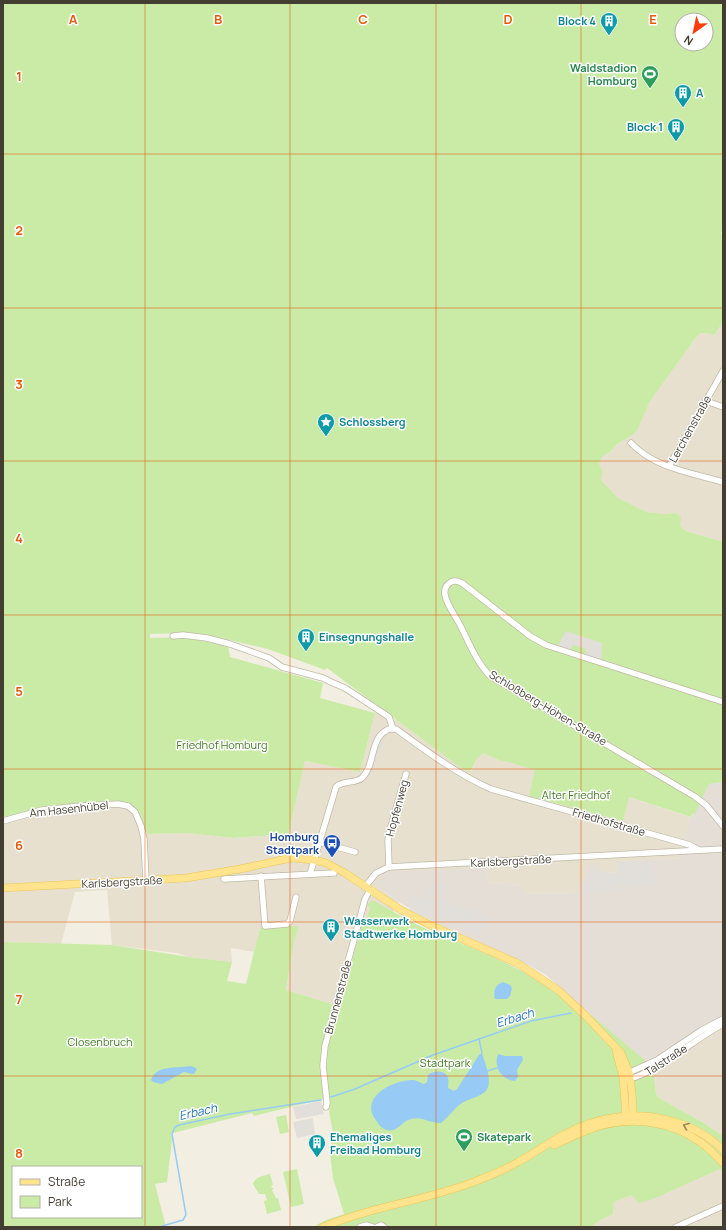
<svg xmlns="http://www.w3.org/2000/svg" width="726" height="1230" font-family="Manrope,sans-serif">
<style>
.residential{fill:#e7e0cf}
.industrial{fill:#e4ded7}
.green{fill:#c9eba5;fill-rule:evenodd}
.parking{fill:#e2dfda}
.water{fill:#97cbf6}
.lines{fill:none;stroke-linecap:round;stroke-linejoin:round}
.stream{stroke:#97cbf6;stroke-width:1.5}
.minor-casing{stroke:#c1b9a6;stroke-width:7}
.major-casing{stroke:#edc555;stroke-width:8}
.minor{stroke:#fff;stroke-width:5.5}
.major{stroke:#ffe38d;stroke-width:7}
.oneway{stroke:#98885b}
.grid{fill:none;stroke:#e8590c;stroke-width:1;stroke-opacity:0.55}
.labels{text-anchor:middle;stroke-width:3;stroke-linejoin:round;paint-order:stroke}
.culture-label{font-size:11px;font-weight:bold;fill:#0d838f;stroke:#fff;text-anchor:start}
.leisure-label{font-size:11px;font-weight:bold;fill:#27864d;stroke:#fff;text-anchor:end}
.street-label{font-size:11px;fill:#443d32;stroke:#fff}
.park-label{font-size:11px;fill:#3f7921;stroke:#fff}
.transit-label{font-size:11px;font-weight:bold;fill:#164399;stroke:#fff;text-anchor:end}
.water-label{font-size:12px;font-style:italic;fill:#2372b7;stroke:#fff}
.grid-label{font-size:13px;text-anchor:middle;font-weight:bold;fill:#e8590c;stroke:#fff;stroke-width:3;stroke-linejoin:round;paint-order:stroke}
</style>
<rect width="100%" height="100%" fill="#f2eee1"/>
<g class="residential">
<polygon points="723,322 723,540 720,541 686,531 680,526 675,513 665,514 646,512 618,498 601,480 603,471 599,464 602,457 610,452 617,444 626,439 644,413 649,403 694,340 700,333 705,333 714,335"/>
<polygon points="375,713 397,720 461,768 468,771 472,770 477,759 483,753 503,762 505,761 628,797 690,817 682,858 618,862 618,873 600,872 587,875 579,893 522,894 522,887 507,883 489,884 486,868 381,889 399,902 393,912 375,901 370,907 351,963 339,1009 332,1004 286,990 294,942 298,930 260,928 254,952 231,948 232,962 189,957 177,953 112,945 107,890 75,892 61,944 3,942 3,818 42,808 115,801 125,802 136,809 142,816 147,834 188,833 233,838 274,835 288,836 305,761 360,772"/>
<polygon points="723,1015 723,1136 704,1123 661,1099 656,1094 654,1076 646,1061"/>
<polygon points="720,1169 723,1172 723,1227 591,1227 599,1221 613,1214 614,1202 632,1195 688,1183"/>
</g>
<polygon class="industrial" points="723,782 723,1015 646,1061 614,1035 546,975 523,962 428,919 399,902 381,889 378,882 381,875 389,872 486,868 489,884 507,883 522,887 522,894 579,893 587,875 587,865 600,864 601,872 618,873 618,862 682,858 690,817 692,817 693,813 695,813 709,784"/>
<g class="green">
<path d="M 3,3 L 723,3 L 723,228 L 721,233 L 723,237 L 723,322 L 714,335 L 705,333 L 700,333 L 694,340 L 649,403 L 637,431 L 626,439 L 617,444 L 610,452 L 602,457 L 599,464 L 603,471 L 601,480 L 618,498 L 646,512 L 665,514 L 675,513 L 681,517 L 680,526 L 686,531 L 720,541 L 723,540 L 723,782 L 709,784 L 695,814 L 693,813 L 691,817 L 629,797 L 623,821 L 529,796 L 535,770 L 505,761 L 503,762 L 483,753 L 477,759 L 471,770 L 468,771 L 461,768 L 327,668 L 325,670 L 268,649 L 209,635 L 193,633 L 150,634 L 150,638 L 182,637 L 228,646 L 230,657 L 323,683 L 320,698 L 375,713 L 360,772 L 305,761 L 288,836 L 274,835 L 233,838 L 188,833 L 147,834 C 141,814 138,803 115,801 L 42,808 L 3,818 ZM 682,20 L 706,20 L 706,44 L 682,44 Z"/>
<path d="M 372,901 L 375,901 C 395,913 416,925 437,934 C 472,948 508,961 540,982 C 555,992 569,1005 582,1017 L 590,1014 L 646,1061 L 654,1076 L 656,1094 L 661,1099 L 704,1123 L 723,1136 L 723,1172 L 720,1169 L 653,1199 L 639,1203 L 632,1195 L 614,1202 L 613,1214 L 599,1221 L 591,1227 L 313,1227 L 326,1220 L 344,1214 L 333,1178 L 330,1154 L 333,1133 L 329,1111 L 330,1102 L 327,1080 L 325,1057 L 362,925 L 364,926 L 370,907 L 367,905 Z"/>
<path d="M 297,926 L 298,930 L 294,942 L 286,990 L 332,1004 L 322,1050 L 323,1099 L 254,1116 L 252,1113 L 173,1133 L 167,1182 L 155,1184 L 166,1227 L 3,1227 L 3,942 L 112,945 L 189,957 L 232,962 L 227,981 L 246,984 L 260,928 ZM 13,1167 L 141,1167 L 141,1217 L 13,1217 Z"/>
<polygon points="286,1115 289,1132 280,1134 276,1117"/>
<polygon points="297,1169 304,1204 291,1207 283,1172"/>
<path d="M 270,1174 L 273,1185 L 271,1186 L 272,1188 L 274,1188 L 272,1190 L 276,1198 L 278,1198 L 281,1210 L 267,1214 L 264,1201 L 267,1200 L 265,1194 L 259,1194 L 253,1184 C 256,1176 263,1176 270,1174 Z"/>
</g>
<g class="parking">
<polygon points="566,631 602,643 601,661 586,657 586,649 573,645 570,651 557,647"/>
<polygon points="380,740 384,741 371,777 368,776"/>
<polygon points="649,860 650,864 655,865 655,885 617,886 614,890 579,893 587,875 587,871 600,871 601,872 607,872 607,873 618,873 618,862"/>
<polygon points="432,882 444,882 442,900 487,917 479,936 425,914 423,917 409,909 413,896 428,900"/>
<polygon points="321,1101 324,1114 296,1119 293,1107"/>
<polygon points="313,1118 315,1134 297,1138 293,1122"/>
</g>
<g class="water">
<path d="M 503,982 L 510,985 L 512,988 L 510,996 L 507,999 L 495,999 C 493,991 495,985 503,982 Z"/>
<path d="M 482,1053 C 485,1064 496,1087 482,1094 C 476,1098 468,1099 462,1103 C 454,1108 449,1117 441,1123 C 431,1124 422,1116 411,1119 C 402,1121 397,1133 387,1130 C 382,1129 378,1124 376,1120 C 359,1097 393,1080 413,1080 C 417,1080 420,1083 424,1084 L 427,1082 L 428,1075 C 433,1070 446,1070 448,1078 C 449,1081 448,1085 448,1088 L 454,1091 L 457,1089 L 479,1055 Z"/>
<path d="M 498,1054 L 505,1056 L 522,1056 L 523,1060 L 517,1070 L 518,1077 L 515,1081 C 502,1080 493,1067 498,1054 Z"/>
<path d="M 190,1066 L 194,1067 L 197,1069 L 194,1074 L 192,1074 L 184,1072 L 162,1084 L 153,1082 L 151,1080 C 157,1064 176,1069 190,1066 Z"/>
</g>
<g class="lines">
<g class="stream">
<polyline points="479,1039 482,1053"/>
<polyline points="487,1071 497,1068"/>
<polyline points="331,1097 355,1089 433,1055 479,1039 531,1021 571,1013"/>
<polyline points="159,1227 183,1220 186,1215 172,1134 175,1127 179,1125 230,1114 321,1100"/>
</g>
<defs>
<g id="minor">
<polyline points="706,401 723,407"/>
<path d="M 631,443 C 654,468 692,473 723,482"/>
<polyline points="669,466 723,371"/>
<polyline points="173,636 183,635 207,638 230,644 269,658 282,667 323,678 331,682 345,688 389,717 393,729"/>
<path d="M 723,702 L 546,645 L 530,636 L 462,583 C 458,581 455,580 451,582 C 446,585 444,590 445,595 C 447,605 454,614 459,623 C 468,640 476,662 490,676 L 694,796 L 706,805 L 723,826"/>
<polyline points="3,821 42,810 81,806 118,804 128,806 135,812 141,826 144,839 146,881"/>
<polyline points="319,842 355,852"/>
<polyline points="389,867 388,841 389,833 406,774"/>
<path d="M 310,874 L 336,787 C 342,780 355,784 362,778 C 373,767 371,749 379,737 C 381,734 385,731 389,729 L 396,729 C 426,751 457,774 491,789 L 690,845 L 699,850"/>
<polyline points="261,876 265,926 287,924 290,921 296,897"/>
<polyline points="224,879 334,873"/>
<polyline points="365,887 376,873 389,867 723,849"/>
<polyline points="626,1074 657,1060 702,1030 723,1019"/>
<path d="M 627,1078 L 630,1079 C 665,1068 691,1041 723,1024"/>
<polyline points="326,1107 327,1103 323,1066 325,1046 365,899 370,890"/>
<polyline points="360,1227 367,1225 373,1227"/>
<polyline points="377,1227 381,1225 384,1227"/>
<polyline points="676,1227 723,1206"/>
</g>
<g id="major">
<polyline points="3,888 186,878 240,869 291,858 314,860 326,863 345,873 401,910 430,925 517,963 558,990 586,1016 621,1053 629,1072 632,1092 633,1115 629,1121"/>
<polyline points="616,1051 623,1077 626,1116 628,1119"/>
<path d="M 554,1145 C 570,1138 585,1130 603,1125 C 635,1117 673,1122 700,1142 C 709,1148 716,1156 723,1163"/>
<path d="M 323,1227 C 371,1207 422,1201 471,1183 C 487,1177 504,1170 518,1162 C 534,1154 549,1142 565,1134 C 597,1117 633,1111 668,1120 C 688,1125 708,1135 723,1150"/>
</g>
</defs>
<use href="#minor" class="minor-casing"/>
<use href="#major" class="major-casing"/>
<use href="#minor" class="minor"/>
<use href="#major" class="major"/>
</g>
<defs><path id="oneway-chevron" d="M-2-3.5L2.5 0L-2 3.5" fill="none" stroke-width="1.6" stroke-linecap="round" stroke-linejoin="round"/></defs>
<use class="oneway" href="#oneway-chevron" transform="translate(686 1126) rotate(-158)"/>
<path class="grid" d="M 145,3 L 145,1227M 290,3 L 290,1227M 436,3 L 436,1227M 581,3 L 581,1227M 3,154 L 723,154M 3,308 L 723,308M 3,461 L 723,461M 3,615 L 723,615M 3,769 L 723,769M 3,922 L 723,922M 3,1076 L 723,1076"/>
<defs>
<symbol id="building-pin" viewBox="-11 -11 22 30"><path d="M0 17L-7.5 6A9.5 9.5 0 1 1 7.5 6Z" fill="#0f9aa8" stroke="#fff"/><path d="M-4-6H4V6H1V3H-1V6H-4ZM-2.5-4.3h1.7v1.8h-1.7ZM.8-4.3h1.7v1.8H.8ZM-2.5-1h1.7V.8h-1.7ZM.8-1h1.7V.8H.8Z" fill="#fff"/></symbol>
<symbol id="stadium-pin" viewBox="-11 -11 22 30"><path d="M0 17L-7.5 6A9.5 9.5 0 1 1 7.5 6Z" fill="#2e9e5b" stroke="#fff"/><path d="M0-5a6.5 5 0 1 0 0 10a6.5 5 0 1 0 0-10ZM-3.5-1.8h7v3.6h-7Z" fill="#fff"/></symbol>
<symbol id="sight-pin" viewBox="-11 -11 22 30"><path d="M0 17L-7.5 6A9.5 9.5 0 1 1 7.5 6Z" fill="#0f9aa8" stroke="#fff"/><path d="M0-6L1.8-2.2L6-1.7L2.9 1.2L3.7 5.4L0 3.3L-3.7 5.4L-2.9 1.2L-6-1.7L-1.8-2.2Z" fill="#fff"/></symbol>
<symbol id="bus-pin" viewBox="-11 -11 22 30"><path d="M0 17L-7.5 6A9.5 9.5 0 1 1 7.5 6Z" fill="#1a4fb4" stroke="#fff"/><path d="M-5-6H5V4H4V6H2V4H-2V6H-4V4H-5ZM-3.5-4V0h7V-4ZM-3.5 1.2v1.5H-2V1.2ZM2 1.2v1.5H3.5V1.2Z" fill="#fff"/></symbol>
</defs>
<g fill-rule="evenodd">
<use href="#building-pin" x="599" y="11" width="20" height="27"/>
<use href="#stadium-pin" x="640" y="64" width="20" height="27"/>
<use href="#building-pin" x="673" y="83" width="20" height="27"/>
<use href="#building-pin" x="666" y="117" width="20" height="27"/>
<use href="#sight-pin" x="316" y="412" width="20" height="27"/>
<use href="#building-pin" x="296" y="627" width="20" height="27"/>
<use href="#bus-pin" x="322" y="833" width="20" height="27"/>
<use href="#building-pin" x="321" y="917" width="20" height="27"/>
<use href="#stadium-pin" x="454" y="1127" width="20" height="27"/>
<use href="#building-pin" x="307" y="1133" width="20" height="27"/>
</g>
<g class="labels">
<g class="culture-label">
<text x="596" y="25" text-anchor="end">Block 4</text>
<text x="696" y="97">A</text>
<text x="663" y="131" text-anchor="end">Block 1</text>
<text x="339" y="426">Schlossberg</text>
<text x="319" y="641">Einsegnungshalle</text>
<text x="344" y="925">Wasserwerk<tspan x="344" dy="13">Stadtwerke Homburg</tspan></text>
<text x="330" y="1141">Ehemaliges<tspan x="330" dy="13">Freibad Homburg</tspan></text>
</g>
<g class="leisure-label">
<text x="637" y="72">Waldstadion<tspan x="637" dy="13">Homburg</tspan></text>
<text x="477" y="1141" text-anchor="start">Skatepark</text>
</g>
<g class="street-label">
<text transform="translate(690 429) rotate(-61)" y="4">Lerchenstraße</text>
<text transform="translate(548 708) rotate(31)" y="4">Schloßberg-Höhen-Straße</text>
<text transform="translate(397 808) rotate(-75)" y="4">Hopfenweg</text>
<text transform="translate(69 809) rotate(-6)" y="4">Am Hasenhübel</text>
<text transform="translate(609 822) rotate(16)" y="4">Friedhofstraße</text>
<text transform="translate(511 861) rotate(-3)" y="4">Karlsbergstraße</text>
<text transform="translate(122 882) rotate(-3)" y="4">Karlsbergstraße</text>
<text transform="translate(338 997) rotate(-75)" y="4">Brunnenstraße</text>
<text transform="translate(666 1060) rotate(-33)" y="4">Talstraße</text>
</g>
<g class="park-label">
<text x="222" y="749">Friedhof Homburg</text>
<text x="576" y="799">Alter Friedhof</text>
<text x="100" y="1046">Closenbruch</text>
<text x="445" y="1067">Stadtpark</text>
</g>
<g class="transit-label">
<text x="319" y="841">Homburg<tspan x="319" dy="13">Stadtpark</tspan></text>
</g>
<g class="water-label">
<text transform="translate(515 1018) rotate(-17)" y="4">Erbach</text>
<text transform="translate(198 1112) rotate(-13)" y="4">Erbach</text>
</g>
</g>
<g class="grid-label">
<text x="73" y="24">A</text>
<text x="218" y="24">B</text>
<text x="363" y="24">C</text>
<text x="508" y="24">D</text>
<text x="653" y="24">E</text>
<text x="19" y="81">1</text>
<text x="19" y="235">2</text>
<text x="19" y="389">3</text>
<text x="19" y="543">4</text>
<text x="19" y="696">5</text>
<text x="19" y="850">6</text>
<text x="19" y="1004">7</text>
<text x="19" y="1158">8</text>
</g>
<rect width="726" height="1230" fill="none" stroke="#443d32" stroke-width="8"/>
<rect x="12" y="1166" width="130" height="52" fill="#ffffff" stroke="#b4b1ad"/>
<rect x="20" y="1179" width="20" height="6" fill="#ffe38d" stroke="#b4b1ad"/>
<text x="48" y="1186" font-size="12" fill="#443d32">Straße</text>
<rect x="20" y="1196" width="20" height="12" fill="#c9eba5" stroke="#b4b1ad"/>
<text x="48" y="1206" font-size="12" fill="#443d32">Park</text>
<g transform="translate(694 32) rotate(213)"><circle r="19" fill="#ffffff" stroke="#b4b1ad"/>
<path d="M0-3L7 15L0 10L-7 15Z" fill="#ff3a0b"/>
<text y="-6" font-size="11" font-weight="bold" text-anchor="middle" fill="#443d32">N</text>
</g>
</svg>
